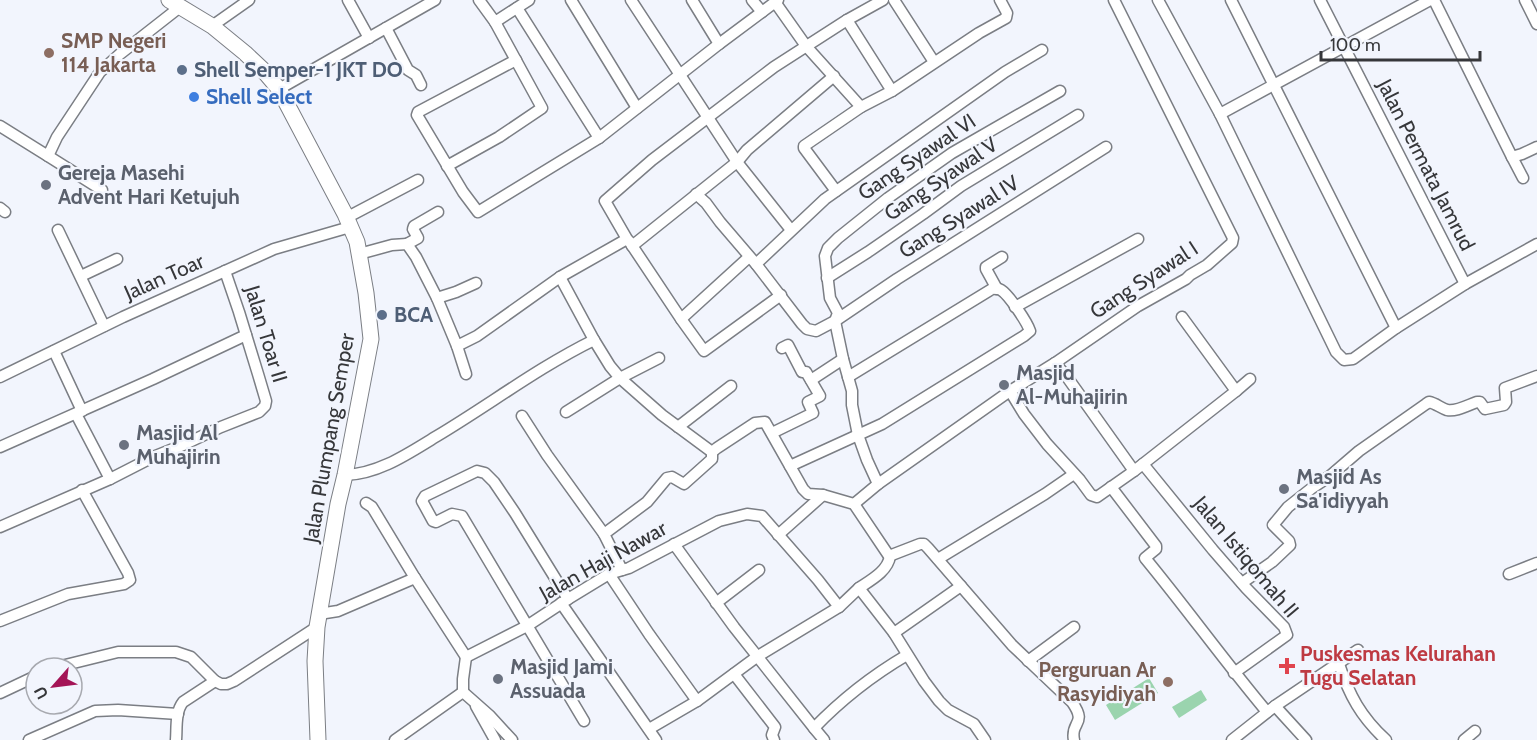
<svg xmlns="http://www.w3.org/2000/svg" width="1537" height="740" font-family="Cabin,sans-serif">
<style>
.green{fill:#9ad4ae}
.lines{fill:none;stroke-linecap:round;stroke-linejoin:round}
.street-casing{stroke:#7b7e84;stroke-width:13}
.secondary-casing{stroke:#7b7e84;stroke-width:17}
.street{stroke:#fff;stroke-width:10}
.secondary{stroke:#fff;stroke-width:15}
.education-dot{fill:#8d6e63;stroke:#f2f5fd;stroke-width:2}
.service-dot{fill:#5c6f8a;stroke:#f2f5fd;stroke-width:2}
.shop-dot{fill:#3f7fe0;stroke:#f2f5fd;stroke-width:2}
.worship-dot{fill:#6b7280;stroke:#f2f5fd;stroke-width:2}
.health-dot{fill:#e0444e;stroke:#f2f5fd;stroke-width:2}
.labels{text-anchor:middle;stroke-width:4.5;stroke-linejoin:round;paint-order:stroke}
.education-label{font-size:21px;font-weight:bold;fill:#785e54;stroke:#f2f5fd;text-anchor:start}
.service-label{font-size:21px;font-weight:bold;fill:#4e5e75;stroke:#f2f5fd;text-anchor:start}
.shop-label{font-size:21px;font-weight:bold;fill:#366cbe;stroke:#f2f5fd;text-anchor:start}
.street-label{font-size:21px;fill:#36373a;stroke:#f2f5fd}
.worship-label{font-size:21px;font-weight:bold;fill:#5b616d;stroke:#f2f5fd;text-anchor:start}
.health-label{font-size:21px;font-weight:bold;fill:#be3a42;stroke:#f2f5fd;text-anchor:start}
</style>
<rect width="100%" height="100%" fill="#f2f5fd"/>
<g class="green">
<polygon points="1149,678 1158,693 1115,720 1106,705"/>
<polygon points="1201,690 1207,700 1179,718 1172,707"/>
</g>
<g class="lines">
<defs>
<g id="street">
<polyline points="348,0 369,38"/>
<polyline points="479,0 495,22 529,0"/>
<polyline points="571,0 637,108"/>
<polyline points="631,0 737,162 791,230"/>
<polyline points="692,0 719,44"/>
<polyline points="752,0 762,12"/>
<polyline points="894,0 934,62"/>
<polyline points="1158,0 1220,114 1336,352 1344,360 1353,359 1396,328 1465,284 1537,244"/>
<polyline points="1231,0 1396,328"/>
<polyline points="1320,0 1465,284"/>
<polyline points="1434,0 1512,157 1522,154 1537,147"/>
<polyline points="1525,0 1537,24"/>
<polyline points="775,2 806,46 861,107"/>
<polyline points="517,8 599,138"/>
<polyline points="847,20 892,91"/>
<polyline points="212,26 249,0"/>
<polyline points="386,28 408,70 416,75 421,85"/>
<polyline points="516,60 418,112 417,115 463,192 478,212 599,138 719,44 778,0"/>
<polyline points="279,89 435,0"/>
<polyline points="1220,114 1430,0"/>
<polyline points="0,126 48,156 57,137 100,72 120,54 180,7"/>
<polyline points="48,156 102,190"/>
<polyline points="1512,157 1523,178"/>
<polyline points="447,166 499,137 542,108 495,22"/>
<polyline points="836,191 804,148 804,146 861,107 892,91 979,33 1006,18 1007,13 1000,0"/>
<polyline points="696,194 706,203 720,222 756,264 802,324 807,329 816,331 835,321 897,279 1106,147"/>
<polyline points="0,208 5,212"/>
<polyline points="346,218 418,180"/>
<polyline points="58,230 104,326"/>
<polyline points="629,241 681,319 704,351 781,295"/>
<polyline points="407,244 418,238 413,229 414,226 438,212"/>
<polyline points="632,246 737,162 747,150 834,76"/>
<polyline points="359,254 392,245 407,244 416,257 437,298 457,346 477,336 560,277 627,239 605,201 652,160 774,67 847,20 883,0"/>
<polyline points="756,264 825,199 1005,72 1042,50"/>
<polyline points="81,276 117,259"/>
<path d="M 560,277 L 594,340 L 610,366 L 620,378 L 662,415 L 712,452 L 717,448 L 755,423 L 765,422 L 803,489 L 808,494 L 823,495 L 854,504 L 889,556 L 920,544 L 924,544 L 928,548 L 1012,645 L 1072,702 C 1088,725 1070,721 1074,740"/>
<polyline points="827,278 868,252 923,214 961,186 1078,115"/>
<polyline points="997,289 986,269 986,267 1002,257"/>
<polyline points="437,298 456,292 476,283"/>
<polyline points="1015,307 1138,239"/>
<polyline points="681,319 749,257"/>
<polyline points="457,346 466,374"/>
<polyline points="54,351 82,411"/>
<polyline points="1055,363 1067,377 1134,471"/>
<polyline points="0,377 123,317 274,249 350,227"/>
<polyline points="811,380 843,359"/>
<polyline points="1010,391 1024,414 1047,444 1080,480 1091,495 1097,497 1134,471 1236,391 1182,317"/>
<polyline points="1236,391 1250,379"/>
<polyline points="566,412 620,378 659,358"/>
<polyline points="76,414 110,479"/>
<polyline points="522,416 547,455 604,534"/>
<polyline points="678,427 731,386"/>
<polyline points="772,433 813,413 808,402 820,396 806,372 802,372 788,345 782,348"/>
<polyline points="0,447 153,379 246,335"/>
<polyline points="1143,464 1213,550 1246,588 1284,627 1287,635 1234,673"/>
<path d="M 790,466 L 882,424 L 1024,336 L 1030,331 C 1027,322 1009,295 1001,290 C 998,288 996,289 992,289 L 848,377"/>
<path d="M 345,475 C 379,474 409,453 437,436 C 489,405 539,367 594,340"/>
<polyline points="878,484 867,460 858,435 852,405 852,391 843,359 835,321 838,313 830,298 825,256 828,248 838,238 888,198 952,153 1060,91"/>
<path d="M 1111,487 L 1156,546 L 1156,549 L 1145,558 C 1187,609 1225,662 1267,712"/>
<polyline points="366,503 372,507 415,578 466,657"/>
<polyline points="854,504 878,484 1010,391 1055,363 1138,306 1186,279 1190,275 1207,265 1232,243 1233,238 1114,0"/>
<polyline points="0,527 110,479 153,457 183,445 221,427 259,412 265,406 266,401 258,374 239,312 225,271"/>
<polyline points="778,535 823,495"/>
<path d="M 674,544 L 734,627 L 814,728 C 842,699 873,675 907,655"/>
<polyline points="938,559 1045,494 1074,474"/>
<polyline points="622,570 604,534 647,502 667,478 672,477 684,484 712,459 712,452"/>
<polyline points="609,574 649,634 697,701"/>
<polyline points="1509,574 1537,563"/>
<path d="M 1242,583 L 1272,562 L 1290,545 L 1289,541 L 1273,525 L 1288,507 L 1312,488 L 1330,476 L 1359,451 L 1426,404 L 1429,402 C 1435,403 1441,408 1447,410 C 1456,412 1468,405 1477,402 L 1480,402 L 1485,409 L 1504,405 L 1506,402 L 1505,388 L 1537,376"/>
<path d="M 859,588 C 871,580 888,571 890,556"/>
<polyline points="568,599 515,513 494,482 485,473 477,471 425,496 422,501 433,521 436,522 452,514 462,516 584,721"/>
<polyline points="561,603 656,740"/>
<polyline points="716,603 759,570"/>
<polyline points="319,614 338,611 415,578"/>
<polyline points="0,621 68,594 124,584 130,580 128,573 82,490"/>
<polyline points="894,633 961,586"/>
<polyline points="466,657 527,626 568,599 609,574 629,568 719,521 747,514 762,516 818,580 839,607"/>
<polyline points="1028,661 1074,627"/>
<path d="M 1339,664 C 1349,695 1361,717 1386,740"/>
<polyline points="53,668 118,652 176,652 191,657 215,681 221,684 227,684 234,681 317,627"/>
<polyline points="734,674 775,727 772,735 774,740"/>
<polyline points="463,692 489,715 512,740"/>
<polyline points="463,692 463,679 466,657"/>
<polyline points="0,693 36,676"/>
<polyline points="476,706 495,740"/>
<polyline points="1275,706 1306,740"/>
<polyline points="814,728 824,740"/>
<polyline points="649,729 697,701 758,656 839,607 859,588 894,633 924,681 939,701 948,710 974,724 985,740"/>
<polyline points="29,740 95,711 118,710 178,714"/>
<path d="M 176,740 C 177,728 175,712 183,702 L 215,681"/>
<polyline points="395,740 463,692"/>
<polyline points="1232,740 1275,706 1358,650"/>
<polyline points="1464,740 1475,731"/>
</g>
<polyline id="secondary" points="169,0 212,26 245,53 262,69 279,89 345,214 357,242 366,293 371,339 345,475 338,504 317,627 315,661 318,740"/>
</defs>
<use href="#street" class="street-casing"/>
<use href="#secondary" class="secondary-casing"/>
<use href="#street" class="street"/>
<use href="#secondary" class="secondary"/>
</g>
<g class="education-dot">
<circle cx="49" cy="53" r="6"/>
<circle cx="1168" cy="682" r="6"/>
</g>
<g class="service-dot">
<circle cx="182" cy="70" r="6"/>
<circle cx="382" cy="315" r="6"/>
</g>
<circle class="shop-dot" cx="194" cy="97" r="6"/>
<g class="worship-dot">
<circle cx="46" cy="185" r="6"/>
<circle cx="1004" cy="385" r="6"/>
<circle cx="124" cy="445" r="6"/>
<circle cx="1284" cy="489" r="6"/>
<circle cx="498" cy="679" r="6"/>
</g>
<path class="health-dot" d="M1284 657h6v6h6v6h-6v6h-6v-6h-6v-6h6z"/>
<g class="labels">
<g class="education-label">
<text x="61" y="48">SMP Negeri<tspan x="61" dy="24">114 Jakarta</tspan></text>
<text x="1156" y="677" text-anchor="end">Perguruan Ar<tspan x="1156" dy="24">Rasyidiyah</tspan></text>
</g>
<g class="service-label">
<text x="194" y="77">Shell Semper-1 JKT DO</text>
<text x="394" y="322">BCA</text>
</g>
<g class="shop-label">
<text x="206" y="104">Shell Select</text>
</g>
<g class="street-label">
<text transform="translate(917 157) rotate(-34)" y="7">Gang Syawal VI</text>
<text transform="translate(1426 165) rotate(63)" y="7">Jalan Permata Jamrud</text>
<text transform="translate(941 179) rotate(-34)" y="7">Gang Syawal V</text>
<text transform="translate(959 217) rotate(-32)" y="7">Gang Syawal IV</text>
<text transform="translate(164 277) rotate(-24)" y="7">Jalan Toar</text>
<text transform="translate(1144 280) rotate(-33)" y="7">Gang Syawal I</text>
<text transform="translate(266 334) rotate(73)" y="7">Jalan Toar II</text>
<text transform="translate(329 438) rotate(-80)" y="7">Jalan Plumpang Semper</text>
<text transform="translate(1246 557) rotate(50)" y="7">Jalan Istiqomah II</text>
<text transform="translate(603 561) rotate(-29)" y="7">Jalan Haji Nawar</text>
</g>
<g class="worship-label">
<text x="58" y="180">Gereja Masehi<tspan x="58" dy="24">Advent Hari Ketujuh</tspan></text>
<text x="1016" y="380">Masjid<tspan x="1016" dy="24">Al-Muhajirin</tspan></text>
<text x="136" y="440">Masjid Al<tspan x="136" dy="24">Muhajirin</tspan></text>
<text x="1296" y="484">Masjid As<tspan x="1296" dy="24">Sa'idiyyah</tspan></text>
<text x="510" y="674">Masjid Jami<tspan x="510" dy="24">Assuada</tspan></text>
</g>
<g class="health-label">
<text x="1300" y="661">Puskesmas Kelurahan<tspan x="1300" dy="24">Tugu Selatan</tspan></text>
</g>
</g>
<g transform="translate(54 686) rotate(242)"><circle r="28" fill="#f2f5fd" stroke="#a7a9af" stroke-width="1.5"/>
<path d="M0-4.5L10 22L0 15L-10 22Z" fill="#a41456"/>
<text y="-9" font-size="16" font-weight="bold" text-anchor="middle" fill="#36373a">U</text>
</g>
<path d="M1321 51v9h159v-9" fill="none" stroke="#36373a" stroke-width="3"/>
<text x="1330" y="51" font-size="18" fill="#36373a" stroke="#f2f5fd" stroke-width="4.5" paint-order="stroke">100 m</text>
</svg>
